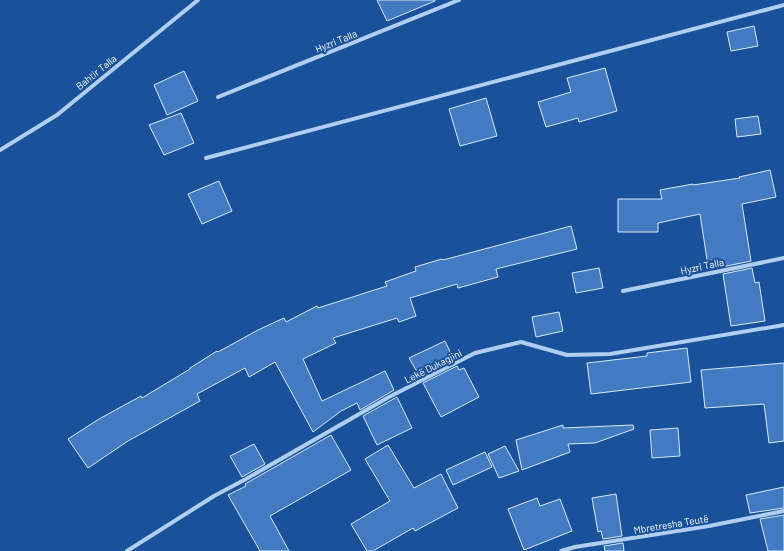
<svg xmlns="http://www.w3.org/2000/svg" width="784" height="551" font-family="Barlow,sans-serif">
<style>
.building{fill:#427bc1;stroke:#d7e8fc}
.lines{fill:none;stroke-linecap:round;stroke-linejoin:round}
.street{stroke:#afcef1;stroke-width:4}
.labels{text-anchor:middle;stroke-width:4;stroke-linejoin:round;paint-order:stroke}
.street-label{font-size:10px;fill:#fff;stroke:#19529b}
</style>
<rect width="100%" height="100%" fill="#19529b"/>
<g class="building">
<polygon points="377,0 435,0 435,1 387,21"/>
<polygon points="754,26 758,46 731,51 727,32"/>
<polygon points="605,68 617,111 579,122 578,118 546,127 538,102 571,92 567,78"/>
<polygon points="184,71 198,101 167,115 154,85"/>
<polygon points="486,98 497,136 460,146 449,109"/>
<polygon points="181,113 194,143 164,155 149,125"/>
<polygon points="758,116 761,134 737,137 735,119"/>
<polygon points="770,170 776,197 742,204 751,261 722,267 722,263 708,266 700,214 658,223 658,232 618,232 618,199 662,199 660,190 693,184 693,185 740,178 739,177"/>
<polygon points="219,181 232,211 202,224 188,194"/>
<polygon points="571,226 577,249 496,269 498,277 458,288 457,284 410,298 416,316 399,322 397,318 333,338 336,343 303,359 322,401 385,371 394,390 360,410 357,403 341,411 313,432 275,362 249,377 245,368 197,394 200,401 128,441 88,468 68,439 99,419 141,396 142,398 190,369 190,368 217,351 218,352 258,330 284,318 286,322 317,306 318,308 387,286 385,282 416,271 415,267 442,259 443,260"/>
<polygon points="599,268 603,288 576,293 572,273"/>
<polygon points="752,268 755,283 759,282 765,321 731,326 723,274"/>
<polygon points="559,312 563,331 536,337 532,317"/>
<polygon points="445,341 454,360 420,377 409,358"/>
<polygon points="687,348 691,382 591,394 587,363 647,356 647,353"/>
<polygon points="784,363 784,441 769,443 764,404 705,408 701,370"/>
<polygon points="457,366 459,370 464,368 479,397 441,417 423,383"/>
<polygon points="397,397 412,428 377,445 363,416"/>
<polygon points="563,425 563,428 633,425 634,429 595,443 568,444 570,452 522,470 516,440"/>
<polygon points="678,428 680,456 652,458 650,430"/>
<polygon points="331,435 351,470 270,516 289,551 260,551 228,495 246,486 245,484"/>
<polygon points="254,444 265,464 242,477 230,456"/>
<polygon points="388,445 414,488 441,474 458,508 415,531 413,528 373,551 367,551 351,524 390,501 365,459"/>
<polygon points="505,446 519,471 499,478 488,454"/>
<polygon points="485,452 492,467 453,485 446,470"/>
<polygon points="784,487 784,508 750,513 746,495"/>
<polygon points="616,494 622,536 603,539 601,531 598,532 592,498"/>
<polygon points="537,498 540,506 560,499 572,531 524,550 508,509"/>
<polygon points="784,515 784,551 768,551 760,519"/>
<polygon points="623,543 624,551 605,551 604,546"/>
</g>
<g class="lines">
<g class="street">
<polyline points="218,97 459,0"/>
<polyline points="0,150 57,115 198,0"/>
<polyline points="206,158 784,5"/>
<polyline points="623,291 784,258"/>
<polyline points="127,551 214,496 246,479 389,397 475,353 521,342 567,355 610,354 784,325"/>
<polyline points="561,551 575,547 709,526 784,511"/>
</g>
</g>
<g class="labels">
<g class="street-label">
<text transform="translate(336 41) rotate(-22)" y="4">Hyzri Talla</text>
<text transform="translate(96 72) rotate(-39)" y="4">Bahtir Talla</text>
<text transform="translate(702 266) rotate(-12)" y="4">Hyzri Talla</text>
<text transform="translate(433 366) rotate(-27)" y="4">Lekë Dukagjini</text>
<text transform="translate(671 524) rotate(-9)" y="4">Mbretresha Teutë</text>
</g>
</g>
</svg>
